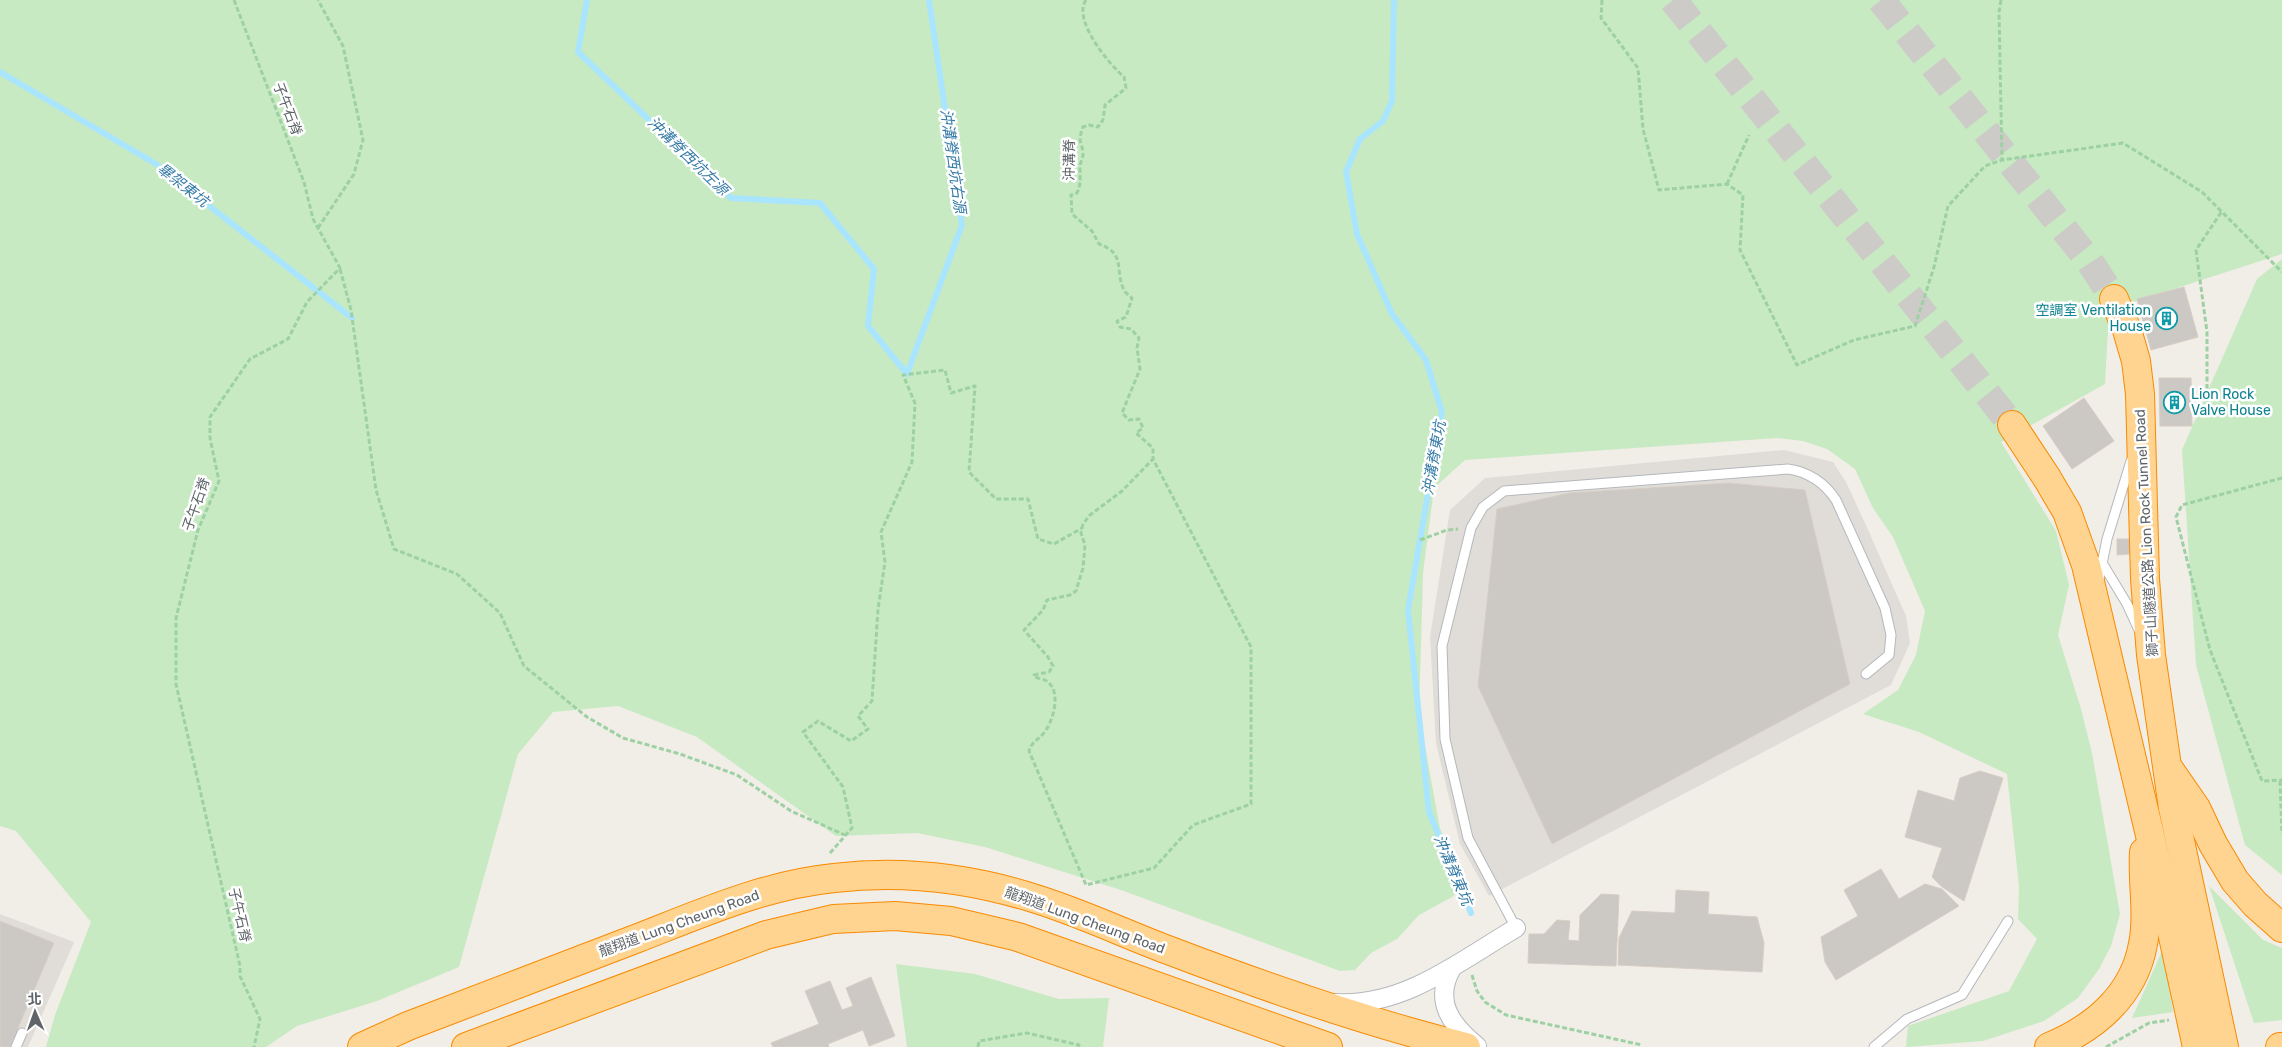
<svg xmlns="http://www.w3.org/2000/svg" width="2282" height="1047" font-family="Rubik,'Noto Sans TC',sans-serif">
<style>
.industrial{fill:#e0ddd9}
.green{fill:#c7eac2}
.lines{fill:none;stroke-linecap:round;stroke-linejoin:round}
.stream{stroke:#a9e5ff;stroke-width:6}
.building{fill:#ccc8c3;stroke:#d7cec4}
.highway-tunnel{stroke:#cccbc7;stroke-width:28;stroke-dasharray:28 14;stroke-linecap:butt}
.lane-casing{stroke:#b4b8bc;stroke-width:11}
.street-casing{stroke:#b4b8bc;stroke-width:20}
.highway-casing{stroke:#f88a00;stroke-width:30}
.path{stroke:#9dd1a4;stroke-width:3;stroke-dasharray:5 2.5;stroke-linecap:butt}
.lane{stroke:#fff;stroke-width:9}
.street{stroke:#fff;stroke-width:18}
.highway{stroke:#ffd490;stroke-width:28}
.labels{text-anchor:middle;stroke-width:5;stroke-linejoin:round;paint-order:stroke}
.street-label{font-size:14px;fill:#5e6468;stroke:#fff}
.culture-label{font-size:14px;fill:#0d838f;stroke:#fff;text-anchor:end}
.water-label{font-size:15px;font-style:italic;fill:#377ca7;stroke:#fff}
</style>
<rect width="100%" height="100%" fill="#f1ede7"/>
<g class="industrial">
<polygon points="1784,450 1833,462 1846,482 1865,523 1906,616 1910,643 1891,685 1489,896 1460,844 1436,743 1430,637 1450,510 1485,478"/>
<polygon points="0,914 74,942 28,1047 0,1047"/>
</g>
<g class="green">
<polygon points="0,0 2282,0 2282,254 2109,310 2105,384 2001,442 2056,531 2069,585 2058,635 2081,709 2092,753 2120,914 2111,946 2099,969 2078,998 2044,1021 1983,1041 1906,1047 1908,1026 2009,991 2037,939 2018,919 2019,887 2007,774 1919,732 1863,714 1898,690 1916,655 1925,611 1893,537 1873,508 1855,469 1827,449 1803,441 1777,438 1465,460 1434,488 1423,573 1419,713 1440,829 1468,884 1452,897 1419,915 1397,939 1371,953 1355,970 1340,971 1121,890 985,847 917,833 836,836 697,737 618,706 553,712 518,754 459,967 377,1001 297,1026 266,1047 46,1047 55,1015 91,922 16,831 0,826"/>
<polygon points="2282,259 2282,875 2245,845 2196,665 2182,450 2257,279"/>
<polygon points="2209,886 2263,940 2282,948 2282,1020 2254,1023"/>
<polygon points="2163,949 2173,1012 2132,1018"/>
<polygon points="896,964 975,974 1059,999 1109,998 1103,1047 907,1047"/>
</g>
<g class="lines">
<g class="stream">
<polyline points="587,0 578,52 731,198 820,203 874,269 868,326 907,374"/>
<polyline points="1394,0 1392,101 1383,121 1360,139 1346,172 1357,234 1392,314 1426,360 1442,412 1408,610 1429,812 1471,913"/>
<polyline points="0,72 156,164 352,318"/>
<polyline points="907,374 962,225 929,0"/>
</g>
</g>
<g class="building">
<polygon points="2184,287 2198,337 2151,350 2137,299"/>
<polygon points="2159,378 2191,378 2192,426 2160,426"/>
<polygon points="2084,398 2114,441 2072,469 2043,426"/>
<polygon points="1729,483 1805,490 1850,684 1552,844 1478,686 1497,509 1569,493"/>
<polygon points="2117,539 2130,539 2130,554 2117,555"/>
<polygon points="1980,771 2003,778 1964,901 1942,887 1932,877 1942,848 1905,837 1918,790 1954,801 1960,778"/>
<polygon points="1881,869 1899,899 1925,884 1942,889 1959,906 1836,980 1825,962 1821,937 1858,916 1844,890"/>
<polygon points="1676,890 1709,892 1708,914 1757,917 1764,943 1762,972 1618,965 1619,938 1632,911 1675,913"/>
<polygon points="1601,894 1619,895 1616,966 1528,963 1529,934 1544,934 1557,920 1570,921 1568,940 1579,941 1580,915"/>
<polygon points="0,921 54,943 10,1047 0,1047"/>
<polygon points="871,977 895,1036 869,1046 863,1030 828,1044 829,1047 773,1047 771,1043 819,1024 805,991 830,981 842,1010 853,1006 846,988"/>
</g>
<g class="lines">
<g class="highway-tunnel">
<polyline points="1673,0 2012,425"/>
<polyline points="1881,0 2090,262 2114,299"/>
</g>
<defs>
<g id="lane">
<polyline points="2101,561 2127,604 2139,630"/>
<polyline points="2099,579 2107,539 2131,461"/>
<path d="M 1516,928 L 1468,838 L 1445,739 L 1442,646 L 1471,528 L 1483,507 L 1504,491 L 1788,469 C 1809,472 1824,482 1836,500 L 1885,608 L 1891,635 L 1889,655 L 1866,674"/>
<polyline points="16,1047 22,1033"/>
<polyline points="1874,1047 1907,1019 1962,995 2008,921"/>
</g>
<g id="street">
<path d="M 1452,968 C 1433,1001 1451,1025 1477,1046"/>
<path d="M 1336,1003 C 1404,1007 1460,961 1516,928"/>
</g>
<g id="highway">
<polyline points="2114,299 2127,330 2136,361 2140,394 2145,579 2151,655 2173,808 2224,1047"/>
<polyline points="2012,425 2047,478 2067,512 2086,565 2162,886 2197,1047"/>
<polyline points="2169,769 2196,808 2213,844 2235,881 2255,904 2282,928"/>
<path d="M 362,1047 L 408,1026 C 485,997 561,967 638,938 C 702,913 765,885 834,878 C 901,870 969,878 1033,898 C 1079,912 1123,933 1168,950 C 1265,987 1365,1022 1466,1047"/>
<polyline points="466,1047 766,935 833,919 895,916 951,921 1018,937 1328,1047"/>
<path d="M 2049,1047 C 2095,1028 2134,995 2143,944 C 2149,914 2142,882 2144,852"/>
<polyline points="2280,1047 2282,1047"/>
</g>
</defs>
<use href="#lane" class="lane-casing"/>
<use href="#street" class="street-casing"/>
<use href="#highway" class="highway-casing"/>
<g class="path">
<polyline points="234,0 304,182 313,219 340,268 307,302 288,339 250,359 210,417 210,438 219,481 198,530 176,618 176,684 240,966 240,976 260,1019 254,1047"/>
<path d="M 1086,0 C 1072,20 1109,64 1124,77 L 1126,88 L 1105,105 L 1103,120 L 1098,127 L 1089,125 L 1083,127 C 1077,144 1082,140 1083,154 C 1083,159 1079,164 1080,170 C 1080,179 1081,184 1077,193 L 1071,195 L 1072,214 L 1092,231 L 1099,244 C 1127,254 1114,270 1124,290 C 1125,293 1129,295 1132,298 L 1126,317 L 1117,321 L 1120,327 L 1131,329 L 1139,338 L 1137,348 L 1140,369 L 1122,413 L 1129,420 L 1139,419 L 1143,428 L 1136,433 L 1153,448 L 1153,459 L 1251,647 L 1251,804 L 1193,825 L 1154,868 L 1086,885 L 1029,751 C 1032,741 1037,741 1043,734 C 1053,723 1061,694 1049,683 C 1046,679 1039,679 1035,677 L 1034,675 L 1049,672 L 1053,666 L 1048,657 L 1024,630 L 1043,610 L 1047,600 L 1070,595 L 1076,591 L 1083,568 L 1085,545 L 1081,533 L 1083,524 L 1090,515 L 1122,491 L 1153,459"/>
<polyline points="1602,0 1601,18 1638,68 1643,129 1659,190 1727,184 1743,195 1740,250 1797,365 1854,340 1915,326 1934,267 1948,206 1985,166 2002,160 2123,143 2202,192 2282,272"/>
<polyline points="2001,0 1999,12 2002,160"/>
<polyline points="1727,184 1749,135"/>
<polyline points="318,228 354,174 363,140 343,46 318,0"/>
<polyline points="340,269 351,310 376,490 394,549 457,574 500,613 524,666 587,717 623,738 680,754 737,775 791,811 845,835"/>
<polyline points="2207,404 2207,332 2196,250 2222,211"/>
<polyline points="2282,478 2182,505 2176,517 2210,650 2262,781 2282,780"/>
<polyline points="1420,540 1447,530 1458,529"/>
<polyline points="2280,781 2282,834"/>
<polyline points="830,853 852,828 843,787 803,732 818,721 851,741 868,729 858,716 872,701 878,609 885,562 881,532 912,462 915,403 903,375 945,370 951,393 975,386 969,472 996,499 1028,499 1038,539 1054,544 1082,528"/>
<polyline points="1472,975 1477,991 1485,1002 1506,1015 1642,1045"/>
<polyline points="978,1047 979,1041 1027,1033 1079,1045 1078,1047"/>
<polyline points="2106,1047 2149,1023 2169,1020"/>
</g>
<use href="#lane" class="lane"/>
<use href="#street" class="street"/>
<use href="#highway" class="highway"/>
</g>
<defs>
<symbol id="building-ring" viewBox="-11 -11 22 22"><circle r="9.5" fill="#fff" stroke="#0f9aa8" stroke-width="1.5"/><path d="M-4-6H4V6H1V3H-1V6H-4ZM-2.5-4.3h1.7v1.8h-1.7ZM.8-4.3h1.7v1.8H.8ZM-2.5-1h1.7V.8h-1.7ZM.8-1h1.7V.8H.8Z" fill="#0f9aa8"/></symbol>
</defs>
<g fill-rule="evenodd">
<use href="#building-ring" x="2154" y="306" width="25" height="25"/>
<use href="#building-ring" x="2162" y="390" width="25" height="25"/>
</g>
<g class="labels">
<g class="street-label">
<text transform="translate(288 109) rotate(69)" y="5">子午石脊</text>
<text transform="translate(1069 160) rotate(-89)" y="5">沖溝脊</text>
<text transform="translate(196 504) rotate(-71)" y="5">子午石脊</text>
<text transform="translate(2146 533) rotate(-93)" y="5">獅子山隧道公路 Lion Rock Tunnel Road</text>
<text transform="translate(240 915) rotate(77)" y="5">子午石脊</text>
<text transform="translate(1085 920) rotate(20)" y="5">龍翔道 Lung Cheung Road</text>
<text transform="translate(679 923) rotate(-20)" y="5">龍翔道 Lung Cheung Road</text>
</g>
<g class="culture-label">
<text x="2151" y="315">空調室 Ventilation<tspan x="2151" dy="16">House</tspan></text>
<text x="2191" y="399" text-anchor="start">Lion Rock<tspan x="2191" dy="16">Valve House</tspan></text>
</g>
<g class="water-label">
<text transform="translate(688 156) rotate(44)" y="5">沖溝脊西坑左源</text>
<text transform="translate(953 161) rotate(82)" y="5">沖溝脊西坑右源</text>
<text transform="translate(183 185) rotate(38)" y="5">畢架東坑</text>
<text transform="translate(1434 458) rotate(-80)" y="5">沖溝脊東坑</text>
<text transform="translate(1453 870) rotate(67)" y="5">沖溝脊東坑</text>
</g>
</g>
<g transform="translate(35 1012) rotate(358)" stroke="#ffffff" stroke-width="4" paint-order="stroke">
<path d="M0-4L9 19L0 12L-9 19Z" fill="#5e6468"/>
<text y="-8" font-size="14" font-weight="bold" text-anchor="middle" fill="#5e6468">北</text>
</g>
</svg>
